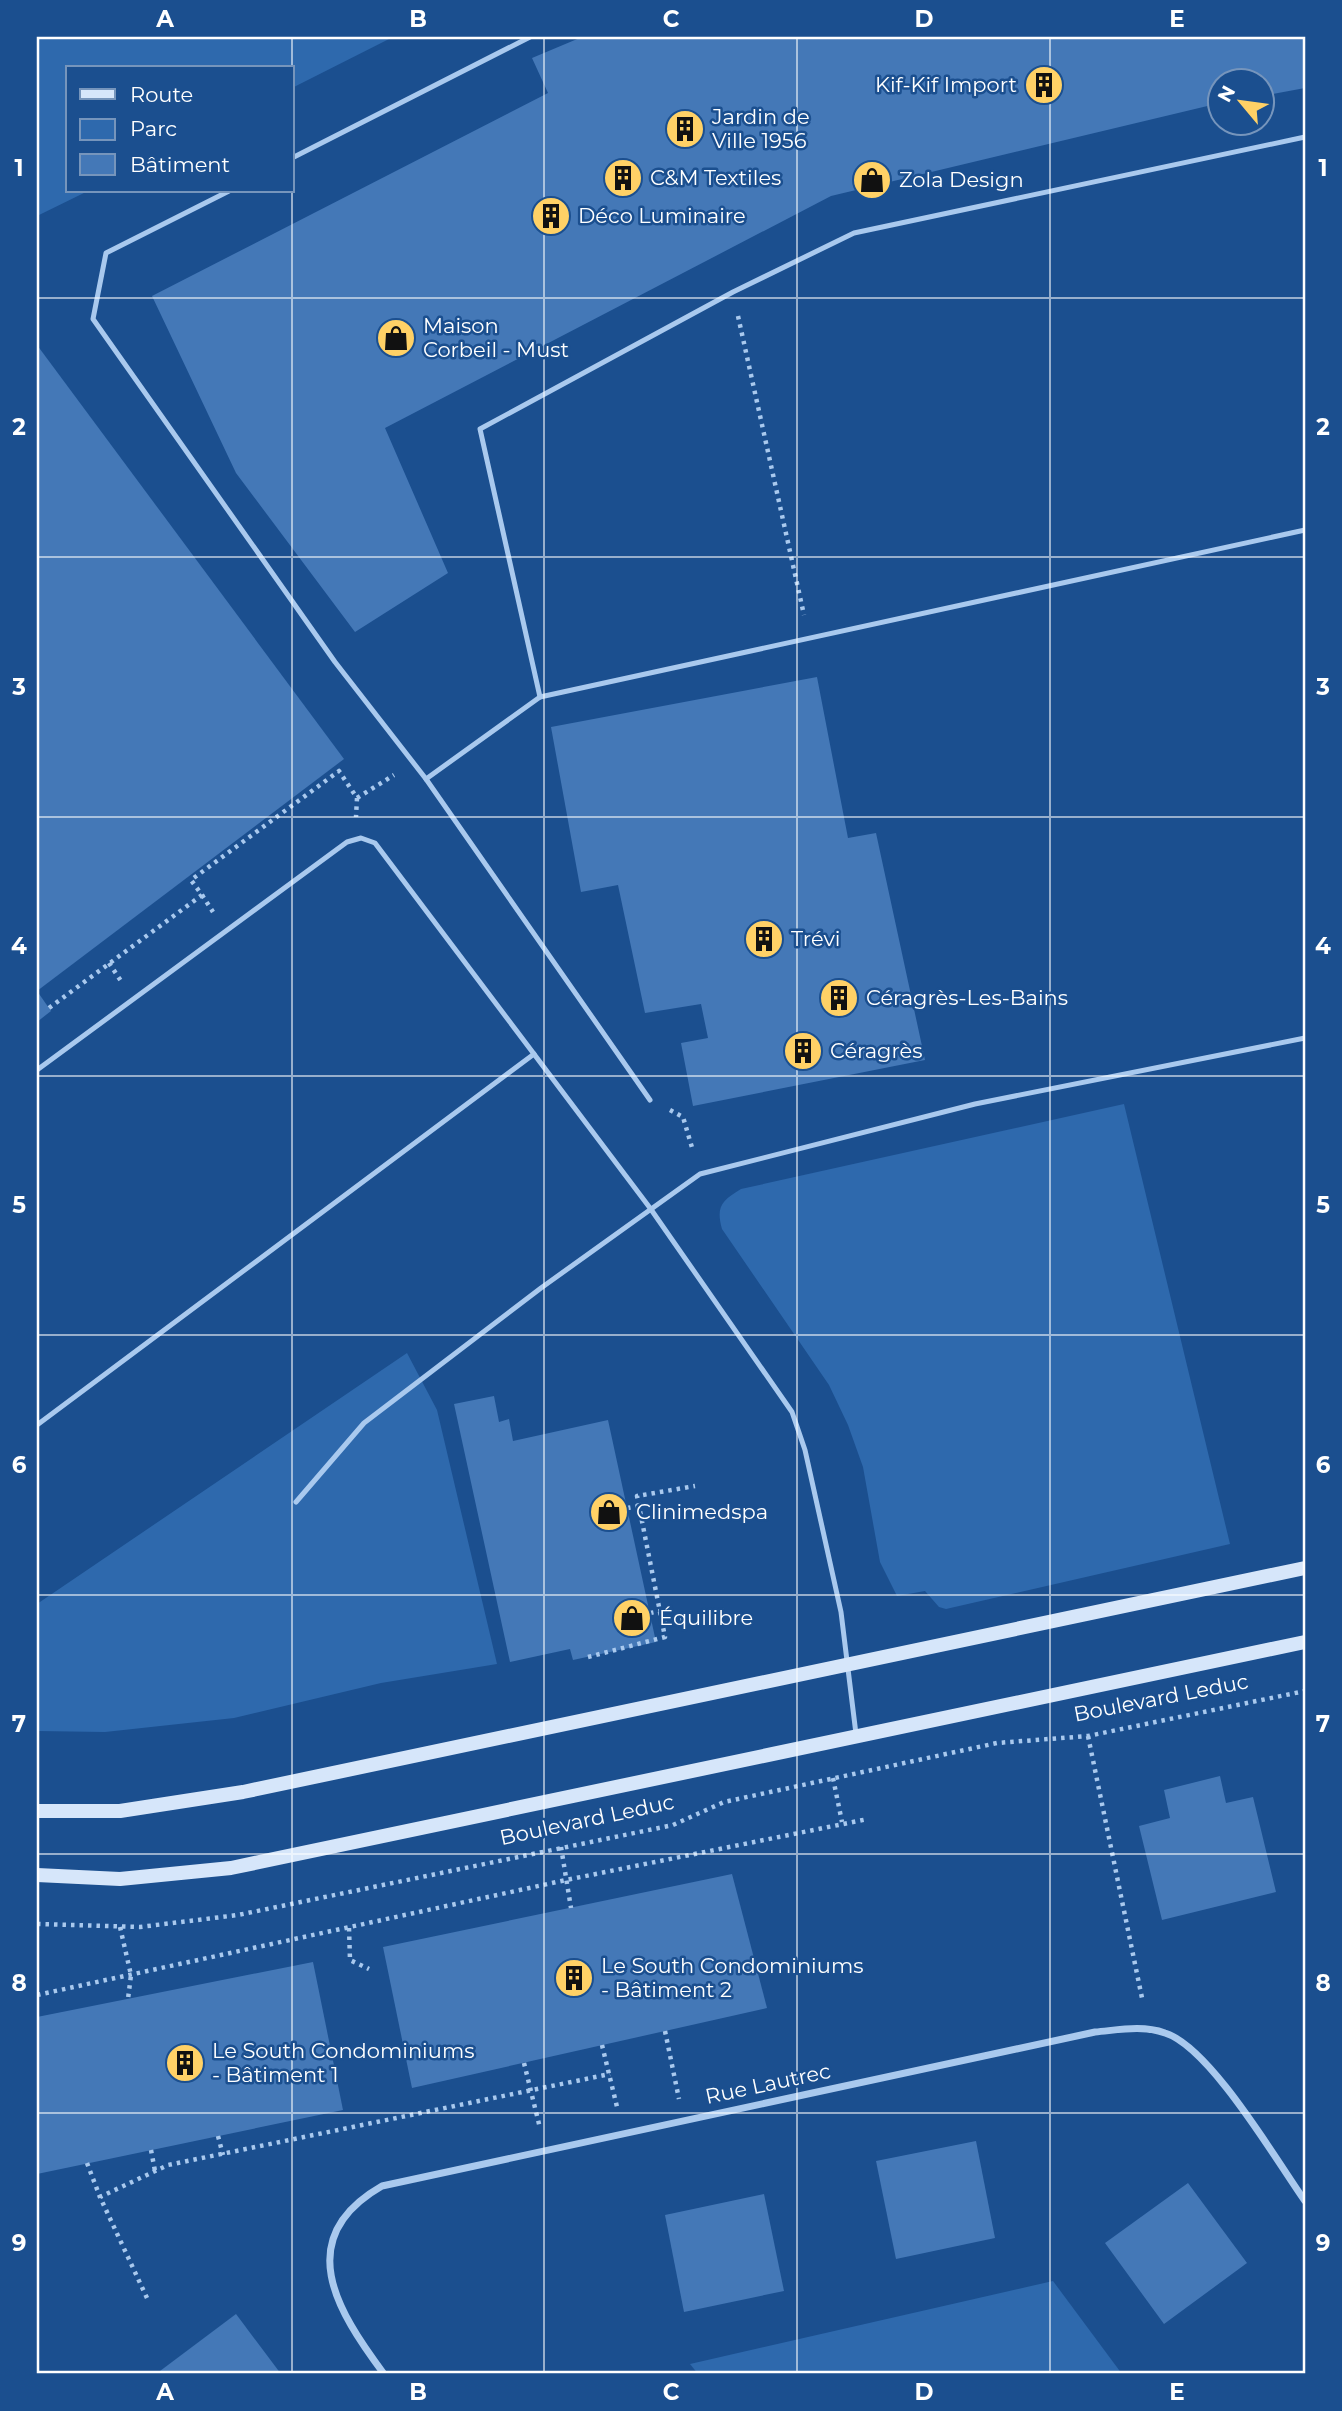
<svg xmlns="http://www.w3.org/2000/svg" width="1342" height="2411" font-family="Montserrat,sans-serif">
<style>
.green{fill:#2e69ad}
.building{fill:#4478b7}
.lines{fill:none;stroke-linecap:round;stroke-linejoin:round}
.path{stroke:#a9c9ee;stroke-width:4.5;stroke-dasharray:3.5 5;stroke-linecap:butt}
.lane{stroke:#a9c9ee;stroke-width:5}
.street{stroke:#a9c9ee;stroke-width:7}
.secondary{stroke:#d6e6fa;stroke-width:14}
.grid{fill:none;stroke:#fff;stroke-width:2;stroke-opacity:0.55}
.labels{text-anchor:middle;stroke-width:5;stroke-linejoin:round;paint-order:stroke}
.poi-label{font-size:21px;fill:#fff;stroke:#1b4f8f;text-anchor:start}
.street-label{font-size:21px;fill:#fff;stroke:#1b4f8f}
.neatline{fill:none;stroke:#fff;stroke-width:2.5}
.grid-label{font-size:23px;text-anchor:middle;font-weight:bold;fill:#fff}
</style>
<rect width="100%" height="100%" fill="#1b4f8f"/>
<g class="green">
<polygon points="37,37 393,37 292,88 292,68 68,68 68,191 88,191 37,216"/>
<path d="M 1124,1104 L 1230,1544 L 946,1609 L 939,1607 L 925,1591 L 897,1596 L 880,1562 L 863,1467 L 848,1425 L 829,1385 L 722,1229 C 716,1207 721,1201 741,1189 Z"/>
<polygon points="407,1353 437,1410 497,1664 381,1683 234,1718 105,1732 37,1731 37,1604"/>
<polygon points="1053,2281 1122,2374 698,2374 690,2364"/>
</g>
<g class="building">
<polygon points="582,37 1305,37 1305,88 1262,96 1262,80 1220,80 1220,103 831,196 385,428 448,573 355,632 236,473 152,296 548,93 532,58"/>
<polygon points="37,345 344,759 37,991"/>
<polygon points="817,677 848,838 876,833 925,1060 693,1106 681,1043 708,1038 701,1004 645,1013 618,885 581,892 551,727"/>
<polygon points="37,991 51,1011 37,1022"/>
<polygon points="494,1396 499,1422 509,1419 513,1441 608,1420 656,1642 573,1660 570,1649 510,1662 454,1404"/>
<polygon points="1220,1776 1226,1803 1253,1797 1276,1892 1162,1920 1139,1826 1170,1818 1164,1790"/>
<polygon points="732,1874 767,2008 412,2088 383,1947"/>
<polygon points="313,1962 343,2110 37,2174 37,2017"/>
<polygon points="976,2141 995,2238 896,2259 876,2161"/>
<polygon points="1188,2183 1247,2263 1164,2324 1105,2243"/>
<polygon points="764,2194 784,2291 684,2312 665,2215"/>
<polygon points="236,2314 281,2374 156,2374"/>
</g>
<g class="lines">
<g class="path">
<polyline points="738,316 804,615"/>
<polyline points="357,798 394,775"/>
<polyline points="202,895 213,912"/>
<polyline points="109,963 121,981"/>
<polyline points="49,1008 202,895 191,880 339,771 357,798 356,817"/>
<polyline points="670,1110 683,1117 693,1151"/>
<polyline points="627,1508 639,1506"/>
<polyline points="650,1613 661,1611"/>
<polyline points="664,1624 724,1611"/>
<polyline points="588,1657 665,1637 637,1496 695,1486"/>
<polyline points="1088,1736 1142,1998"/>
<polyline points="833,1778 842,1822"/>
<polyline points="561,1847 571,1908"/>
<polyline points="37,1924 140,1927 238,1915 673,1825 724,1802 997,1743 1088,1736 1305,1691"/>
<polyline points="120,1927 131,1975 128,1999"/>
<polyline points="349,1928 350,1960 369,1969"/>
<polyline points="37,1995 566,1880 868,1819"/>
<polyline points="665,2031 679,2099"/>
<polyline points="602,2045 618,2111"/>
<polyline points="524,2063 540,2128"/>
<polyline points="218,2136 223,2155"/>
<polyline points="151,2150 155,2171"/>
<polyline points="87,2163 100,2197"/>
<polyline points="147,2298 100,2197 168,2165 610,2074"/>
</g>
<g class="lane">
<polyline points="292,158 530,37"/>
<polyline points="229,191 106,253 93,319 335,662 426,779 650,1100"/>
<polyline points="540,697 480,429 733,292 854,233 1305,137"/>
<polyline points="426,779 540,697 1305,530"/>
<polyline points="37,1070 347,842 361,838 375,843 650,1208 792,1412 805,1450 841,1612 856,1734"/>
<polyline points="37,1425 534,1054"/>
<polyline points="296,1502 364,1423 541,1288 700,1174 975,1104 1305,1038"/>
</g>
<path class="street" d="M 384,2374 C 337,2311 291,2238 382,2186 L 1095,2032 C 1119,2030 1142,2025 1165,2033 C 1210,2047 1276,2160 1305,2201"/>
<g class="secondary">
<polyline points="37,1811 120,1811 243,1792 1305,1568"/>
<polyline points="37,1875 120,1879 231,1868 1305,1642"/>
</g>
</g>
<path class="grid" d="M 292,37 L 292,68M 544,37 L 544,2374M 797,37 L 797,2374M 1050,37 L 1050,2374M 292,191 L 292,2374M 37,298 L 1305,298M 37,557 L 1305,557M 37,817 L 1305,817M 37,1076 L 1305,1076M 37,1335 L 1305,1335M 37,1595 L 1305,1595M 37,1854 L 1305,1854M 37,2113 L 1305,2113"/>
<defs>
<symbol id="building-disc" viewBox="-11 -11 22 22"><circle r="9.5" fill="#ffd166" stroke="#1b4f8f"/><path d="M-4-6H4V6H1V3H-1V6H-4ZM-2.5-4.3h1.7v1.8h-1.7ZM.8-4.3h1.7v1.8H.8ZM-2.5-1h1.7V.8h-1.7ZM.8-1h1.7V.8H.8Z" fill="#111"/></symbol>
<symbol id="shop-disc" viewBox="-11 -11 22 22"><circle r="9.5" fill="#ffd166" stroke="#1b4f8f"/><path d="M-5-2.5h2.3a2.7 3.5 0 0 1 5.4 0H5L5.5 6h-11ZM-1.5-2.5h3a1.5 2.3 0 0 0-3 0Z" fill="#111"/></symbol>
</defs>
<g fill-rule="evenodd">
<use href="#building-disc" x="1022" y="63" width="44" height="44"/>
<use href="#building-disc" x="663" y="107" width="44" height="44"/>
<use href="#building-disc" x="601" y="156" width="44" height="44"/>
<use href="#shop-disc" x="850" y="158" width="44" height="44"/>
<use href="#building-disc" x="529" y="194" width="44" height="44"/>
<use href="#shop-disc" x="374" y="316" width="44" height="44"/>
<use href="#building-disc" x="742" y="917" width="44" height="44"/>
<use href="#building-disc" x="817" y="976" width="44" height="44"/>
<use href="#building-disc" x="781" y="1029" width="44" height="44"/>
<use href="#shop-disc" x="587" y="1490" width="44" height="44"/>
<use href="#shop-disc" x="610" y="1596" width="44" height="44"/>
<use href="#building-disc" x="552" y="1956" width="44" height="44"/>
<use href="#building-disc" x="163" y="2041" width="44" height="44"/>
</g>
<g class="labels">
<g class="poi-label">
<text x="1017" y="92" text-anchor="end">Kif-Kif Import</text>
<text x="712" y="124">Jardin de<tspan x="712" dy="24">Ville 1956</tspan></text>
<text x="650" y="185">C&amp;M Textiles</text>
<text x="899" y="187">Zola Design</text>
<text x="578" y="223">Déco Luminaire</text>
<text x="423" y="333">Maison<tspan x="423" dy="24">Corbeil - Must</tspan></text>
<text x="791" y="946">Trévi</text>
<text x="866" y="1005">Céragrès-Les-Bains</text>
<text x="830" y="1058">Céragrès</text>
<text x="636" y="1519">Clinimedspa</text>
<text x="659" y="1625">Équilibre</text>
<text x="601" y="1973">Le South Condominiums<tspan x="601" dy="24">- Bâtiment 2</tspan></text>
<text x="212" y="2058">Le South Condominiums<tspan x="212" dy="24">- Bâtiment 1</tspan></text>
</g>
<g class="street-label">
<text transform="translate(1161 1698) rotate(-11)" y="7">Boulevard Leduc</text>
<text transform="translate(587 1820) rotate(-12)" y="7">Boulevard Leduc</text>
<text transform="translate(768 2084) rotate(-12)" y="7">Rue Lautrec</text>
</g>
</g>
<rect width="1342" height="2411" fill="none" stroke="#1b4f8f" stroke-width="77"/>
<rect x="66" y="66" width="228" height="126" fill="#1b4f8f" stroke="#7695bc" stroke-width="2"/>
<rect x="80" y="89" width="35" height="10" fill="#d6e6fa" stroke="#7695bc" stroke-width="2"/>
<text x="130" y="102" font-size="21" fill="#ffffff">Route</text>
<rect x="80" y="119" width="35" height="21" fill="#2e69ad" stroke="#7695bc" stroke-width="2"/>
<text x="130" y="136" font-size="21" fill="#ffffff">Parc</text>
<rect x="80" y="154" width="35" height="21" fill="#4478b7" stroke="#7695bc" stroke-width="2"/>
<text x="130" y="172" font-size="21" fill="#ffffff">Bâtiment</text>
<g transform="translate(1241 102) rotate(299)"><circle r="33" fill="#1b4f8f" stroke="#7695bc" stroke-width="2"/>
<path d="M0-5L12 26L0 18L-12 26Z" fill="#ffd166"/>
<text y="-10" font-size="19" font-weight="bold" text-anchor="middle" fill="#ffffff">N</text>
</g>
<rect x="38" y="38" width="1266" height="2334" class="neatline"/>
<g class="grid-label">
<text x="165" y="27">A</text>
<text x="418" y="27">B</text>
<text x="671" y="27">C</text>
<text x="924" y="27">D</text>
<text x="1177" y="27">E</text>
<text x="19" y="176">1</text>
<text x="1323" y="176">1</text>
<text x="19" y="435">2</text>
<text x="1323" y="435">2</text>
<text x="19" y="695">3</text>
<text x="1323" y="695">3</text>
<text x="19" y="954">4</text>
<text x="1323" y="954">4</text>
<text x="19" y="1213">5</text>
<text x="1323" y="1213">5</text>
<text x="19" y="1473">6</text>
<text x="1323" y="1473">6</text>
<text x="19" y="1732">7</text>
<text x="1323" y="1732">7</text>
<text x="19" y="1991">8</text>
<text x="1323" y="1991">8</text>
<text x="19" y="2251">9</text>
<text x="1323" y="2251">9</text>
<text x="165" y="2400">A</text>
<text x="418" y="2400">B</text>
<text x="671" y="2400">C</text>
<text x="924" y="2400">D</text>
<text x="1177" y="2400">E</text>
</g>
</svg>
